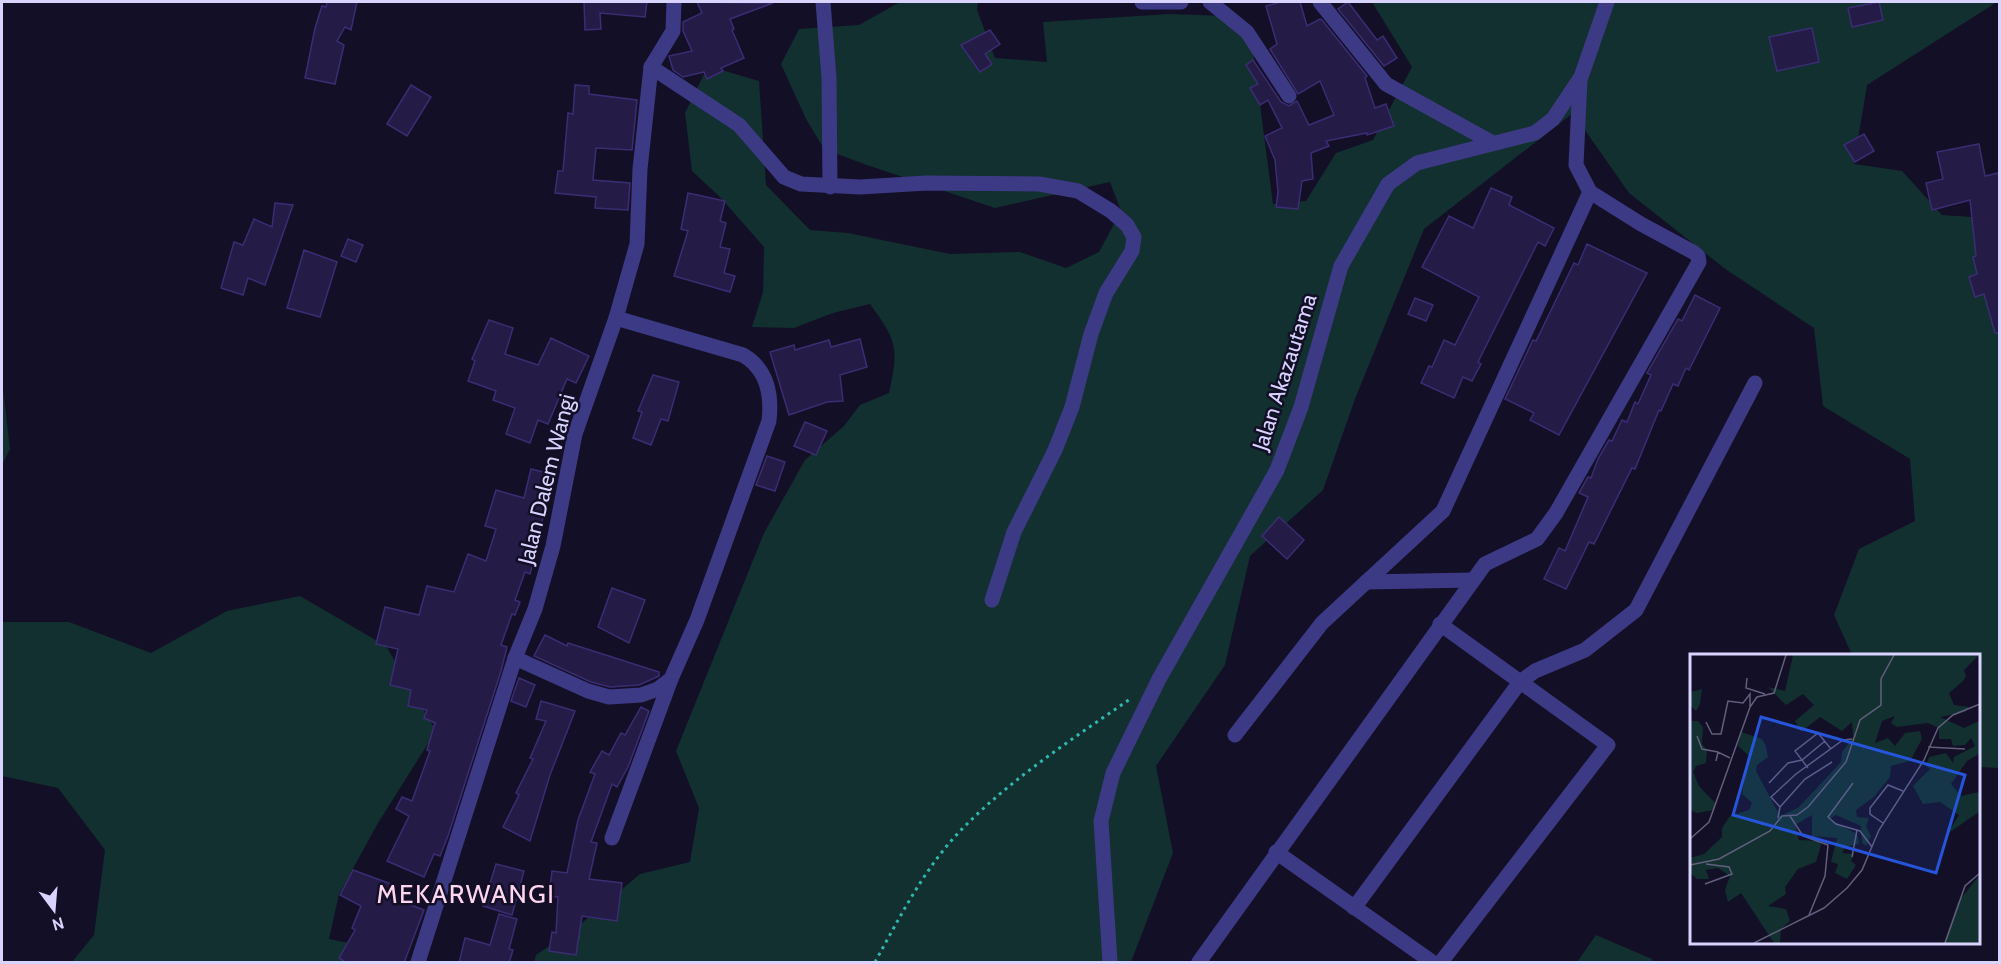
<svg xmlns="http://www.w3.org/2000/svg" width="2001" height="964" font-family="Cabin,sans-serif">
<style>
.green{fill:#12302f}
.building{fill:#241b47;stroke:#3b2d73;stroke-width:1.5}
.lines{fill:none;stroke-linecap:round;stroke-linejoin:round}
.path{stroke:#2fb8b0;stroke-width:3;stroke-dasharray:3 4.5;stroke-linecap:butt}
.minor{stroke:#3d3a85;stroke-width:15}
.labels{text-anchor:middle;stroke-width:5;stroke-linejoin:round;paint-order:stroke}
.street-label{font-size:22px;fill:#d9d4ff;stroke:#130f26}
.quarter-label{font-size:26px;letter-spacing:1.5px;fill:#ffd6f0;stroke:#130f26}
.inset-road{fill:none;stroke:#625e7d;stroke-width:1.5}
.view{fill:#2655da;fill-opacity:0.15;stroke:#2655da;stroke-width:3}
.inset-edge{fill:none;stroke:#d9d4ff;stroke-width:3}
</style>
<rect width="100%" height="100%" fill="#130f26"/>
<g class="green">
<path d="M 900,2 L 978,2 L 977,10 L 995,58 L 1047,62 L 1043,22 L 1169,14 L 1227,16 L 1253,51 L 1273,204 L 1306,201 L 1336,153 L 1373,140 L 1412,67 L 1372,2 L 1997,2 L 1867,85 L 1854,164 L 1902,171 L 1942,215 L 1971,217 L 1999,288 L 1999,768 L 1979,767 L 1978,655 L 1852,655 L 1834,615 L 1859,549 L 1915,521 L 1910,459 L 1823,406 L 1814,328 L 1724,268 L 1629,193 L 1573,113 L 1424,229 L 1355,399 L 1323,490 L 1250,556 L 1225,665 L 1156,766 L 1173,853 L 1131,962 L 534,962 L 536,955 L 576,928 L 640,874 L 690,862 L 699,808 L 676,751 L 764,533 L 805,460 L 844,426 L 860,405 L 889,393 C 899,348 897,341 870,304 L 833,313 L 794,328 L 752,327 L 763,292 L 764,247 L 721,198 L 692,171 L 685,113 L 708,66 L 759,81 L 766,185 L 810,230 L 848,233 L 950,254 L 1020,252 L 1066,268 L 1099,252 L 1121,211 L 1110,182 L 995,208 L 864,164 L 824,149 L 806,119 L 781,64 L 799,29 L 859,25 Z"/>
<polygon points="2,381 10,449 2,465"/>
<polygon points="300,596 386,646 436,731 378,823 339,894 329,939 379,949 383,962 72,962 94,935 105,850 58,788 2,776 2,622 69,622 151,653 227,611"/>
<polygon points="1596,935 1652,959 1653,962 1577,962"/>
</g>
<g class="building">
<polygon points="327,2 357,2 351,30 345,27 337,41 344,45 335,84 305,78 315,28 322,6 326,7"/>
<polygon points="584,2 647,2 645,17 600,13 601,29 585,30"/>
<polygon points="697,2 773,3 730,19 734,29 732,30 744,58 721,68 723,71 707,79 704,72 683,77 673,70 669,56 692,51 683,31 683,22 702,13"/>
<polygon points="1281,2 1300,2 1307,26 1320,19 1322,20 1367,76 1365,78 1375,108 1386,104 1394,126 1367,135 1367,133 1326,141 1329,146 1311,153 1313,179 1302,181 1298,209 1276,207 1278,192 1275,160 1265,136 1282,128 1268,100 1260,105 1250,88 1258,84 1246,65 1253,60 1281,102 1289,106 1297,101 1309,125 1334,115 1320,81 1298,94 1270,49 1277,44 1266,6"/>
<polygon points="1348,2 1377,40 1383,36 1397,58 1384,66 1338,9"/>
<polygon points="1879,2 1883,20 1852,27 1848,8"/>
<polygon points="1812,28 1819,62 1777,71 1769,37"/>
<polygon points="990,30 1000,44 985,54 992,64 980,72 961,45"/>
<polygon points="411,85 431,97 407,136 387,124"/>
<polygon points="575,85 589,86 589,94 637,100 632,150 596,148 593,180 630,183 628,210 595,208 596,197 555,193 558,171 563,171 568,113 573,114"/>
<polygon points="1864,134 1874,151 1855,162 1844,145"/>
<polygon points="1979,144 1985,176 1998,173 2000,183 2000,333 1995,333 1984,294 1975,297 1969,277 1977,274 1973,257 1976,256 1970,200 1932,210 1926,183 1943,179 1937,152"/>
<polygon points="1491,188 1512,197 1509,205 1554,228 1545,246 1538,242 1478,362 1481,364 1472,381 1463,377 1454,398 1421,383 1429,366 1432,367 1444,340 1455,345 1479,297 1422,267 1449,216 1473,228"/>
<polygon points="688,193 725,201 720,221 726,223 720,247 730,249 724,273 735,276 730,292 674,276 688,231 681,229"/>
<polygon points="275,203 293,205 265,285 248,278 243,295 221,288 234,242 243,245 254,219 272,227"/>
<polygon points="348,239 363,245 356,262 341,256"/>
<polygon points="1587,244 1647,273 1559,435 1530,420 1534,413 1505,399 1533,340 1536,341 1574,263 1578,265"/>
<polygon points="304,250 337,262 320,317 287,308"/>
<polygon points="1695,295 1720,308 1689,370 1686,368 1678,386 1673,384 1661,411 1659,410 1635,469 1632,468 1594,544 1589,542 1566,589 1544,579 1559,548 1565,551 1588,497 1579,493 1588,477 1591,478 1598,459 1609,440 1612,441 1622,420 1627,422 1635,402 1638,404 1651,375 1647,373 1678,319 1682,321"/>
<polygon points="1415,298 1433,305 1426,321 1408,314"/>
<polygon points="489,320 513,328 505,354 538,365 551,338 589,356 576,383 567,379 548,424 538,420 530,443 506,434 515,408 493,400 496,391 468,381 475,361 472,359"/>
<polygon points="860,339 867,367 840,375 843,401 827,402 789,415 770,352 794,345 795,350 829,340 831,347"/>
<polygon points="653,375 679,382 668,421 661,419 651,445 633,438 642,412 638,411"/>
<polygon points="805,422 827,431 816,455 794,446"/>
<polygon points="767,456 785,462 775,491 756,485"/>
<polygon points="531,469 556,475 533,551 536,552 530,574 525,572 515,600 520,602 515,615 512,614 501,645 507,647 501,671 448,836 440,856 434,854 424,877 387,861 409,816 396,809 402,797 412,801 430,751 427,750 435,723 424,718 427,710 408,706 411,690 390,685 398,649 376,644 385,607 419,615 427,586 454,592 468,554 486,561 496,529 485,526 496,490 524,498"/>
<polygon points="1279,517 1304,540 1287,559 1262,536"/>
<polygon points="612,588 645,600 629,643 598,627"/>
<polygon points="545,635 567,646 568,643 659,672 659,676 639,685 610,687 591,682 534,656"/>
<polygon points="519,678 535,685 526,707 511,701"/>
<polygon points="541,701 575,711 550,775 530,841 503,827 519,795 516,793 533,759 530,758 546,721 536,719"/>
<polygon points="641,707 649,711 628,767 617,787 612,784 591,842 597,843 589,879 622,883 617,921 582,916 576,955 549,951 552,932 556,933 558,897 549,896 552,871 567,873 578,820 595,774 590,772 602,751 609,755 621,733 625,735"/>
<polygon points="496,864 524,871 512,915 483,906"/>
<polygon points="353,870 391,884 387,896 424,910 404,963 347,963 339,958 355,930 352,928 361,906 340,895"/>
<polygon points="499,914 517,919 509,949 513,950 509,963 459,963 465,938 490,945"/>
</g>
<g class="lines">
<path class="path" d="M 875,962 C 901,915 927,863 966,825 C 1015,776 1074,738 1130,699"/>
<g class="minor">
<polyline points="823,2 829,78 830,187"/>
<polyline points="1142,2 1181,2"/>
<polyline points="1210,2 1247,32 1289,96"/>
<polyline points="1320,2 1386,84 1493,143"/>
<polyline points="651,67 739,125 784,177 801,184 860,187 927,183 1039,184 1078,191 1111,211 1127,225 1134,237 1132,251 1106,293 1091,334 1072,407 1055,450 1014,532 992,600"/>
<polyline points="1366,582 1473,580"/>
<polyline points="1440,624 1608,745 1441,962"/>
<path d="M 515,658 L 588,691 L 609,697 L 641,695 L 658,689 L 671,679 L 697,620 L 769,421 C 772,395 767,369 743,355 L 616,318"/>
<polyline points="1235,735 1322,623 1443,511 1590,192"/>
<polyline points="612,838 671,679"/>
<polyline points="1276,852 1432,962"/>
<polyline points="1354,908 1520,682 1535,671 1585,650 1636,610 1755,383"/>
<polyline points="418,962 515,658 535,609 553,546 575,434 616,318 637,244 640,169 651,67 673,31 674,2"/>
<polyline points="1110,962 1101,821 1113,773 1159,679 1277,470 1301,407 1341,266 1388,184 1417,163 1535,133 1553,119 1581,77 1607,2"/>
<polyline points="1199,962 1485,564 1537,539 1556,513 1699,262 1698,256 1693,252 1641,224 1590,192 1576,165 1580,80"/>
</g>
</g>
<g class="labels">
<g class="street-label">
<text transform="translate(1284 372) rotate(-72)" y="8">Jalan Akazautama</text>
<text transform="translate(546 479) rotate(-76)" y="8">Jalan Dalem Wangi</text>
</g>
<g class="quarter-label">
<text x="466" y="903">MEKARWANGI</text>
</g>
</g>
<g transform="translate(1690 654)">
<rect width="290" height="290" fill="#130f26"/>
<path d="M 103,1 L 289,1 L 274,16 L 276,22 L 273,27 L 259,39 L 264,51 L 279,53 L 275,58 L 250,63 L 274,74 L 289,67 L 289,100 L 277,107 L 261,130 L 271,142 L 289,138 L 289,158 L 257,180 L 269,161 L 250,148 L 233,150 L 223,132 L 240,115 L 236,112 L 239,103 L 256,99 L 263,109 L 264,103 L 285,92 L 281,84 L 275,91 L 263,92 L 261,85 L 249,85 L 249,74 L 238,69 L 207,73 L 201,69 L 205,62 L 192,67 L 185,89 L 198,84 L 205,92 L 215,79 L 230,77 L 232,85 L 220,107 L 201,112 L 200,123 L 184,143 L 166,156 L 167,163 L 179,164 L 176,172 L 181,182 L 176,192 L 172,189 L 171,172 L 146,161 L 139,165 L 167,180 L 169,190 L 155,193 L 152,199 L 164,200 L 161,207 L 166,211 L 157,225 L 145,219 L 148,210 L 141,208 L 147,184 L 122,182 L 122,161 L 105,171 L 109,186 L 129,187 L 131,191 L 126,208 L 108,215 L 95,233 L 96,240 L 78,252 L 96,255 L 100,267 L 91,275 L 90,289 L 84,289 L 51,239 L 38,248 L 35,236 L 40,222 L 28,214 L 16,216 L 19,225 L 7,225 L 0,219 L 0,204 L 14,200 L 32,183 L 32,174 L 40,162 L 59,156 L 62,149 L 52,140 L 58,101 L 48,92 L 51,78 L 72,85 L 76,92 L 78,103 L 67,111 L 66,117 L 90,162 L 108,154 L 151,108 L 152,98 L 163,83 L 162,68 L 152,77 L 130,63 L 111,78 L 105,67 L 124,51 L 113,40 L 96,51 L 78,33 L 95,37 ZM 12,35 L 10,50 L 6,57 L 0,51 L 0,38 ZM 0,67 L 8,67 L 13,73 L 12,90 L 17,96 L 16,109 L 6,112 L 3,118 L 9,132 L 25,149 L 24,156 L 7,159 L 0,156 ZM 289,222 L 289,289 L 254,289 L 268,248 Z" fill="#12302f"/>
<path class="inset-road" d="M 57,24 L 56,34 L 75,40M 16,68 L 22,80 L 31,80 L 38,47 L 53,49 L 60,40 L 60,53M 7,82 L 12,95 L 28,98M 238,93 L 275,95M 26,107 L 28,98 L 40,104M 118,114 L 105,97 L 128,79 L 141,95M 79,129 L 98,109 L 112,106 L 135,87M 163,129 L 138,163 L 146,170 L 170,177 L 182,193M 90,153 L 115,125 L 142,108M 100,162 L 113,182 L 138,191 L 135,222 L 119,261M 88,164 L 90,153 L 81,143 L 106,120 L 153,86 L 162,85M 193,169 L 180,160 L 180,154 L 198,131 L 213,137M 0,185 L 19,168 L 60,53 L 67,43 L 84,39 L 96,1M 162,203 L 167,176M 0,211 L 29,205 L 80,177 L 92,162 L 107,161 L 118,153 L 156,108 L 170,66 L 191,51 L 191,25 L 204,1M 15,230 L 42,220 L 39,213 L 16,210M 64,289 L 134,254 L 157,234 L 172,216 L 189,176 L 234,106 L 248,74 L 263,61 L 290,50M 255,289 L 275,232 L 290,219"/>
<path class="view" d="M 71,63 L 275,121 L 246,219 L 43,161 Z"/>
<rect width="290" height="290" class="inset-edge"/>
</g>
<rect width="2001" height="964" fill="none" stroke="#d9d4ff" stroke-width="6"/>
<g transform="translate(54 910) rotate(164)" stroke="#130f26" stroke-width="4.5" paint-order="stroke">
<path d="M0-4.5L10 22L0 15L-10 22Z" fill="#d9d4ff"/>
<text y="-9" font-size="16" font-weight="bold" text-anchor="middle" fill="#d9d4ff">N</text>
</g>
</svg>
